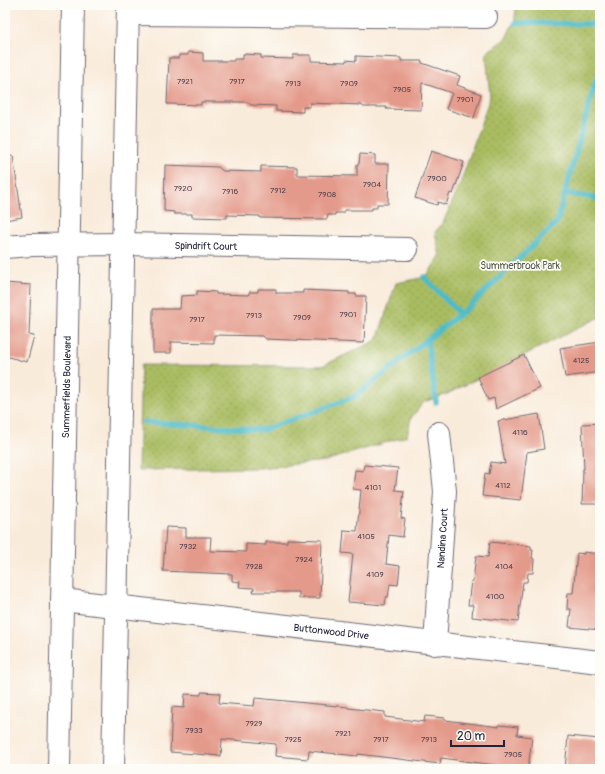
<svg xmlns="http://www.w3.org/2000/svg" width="605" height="774" font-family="Pangolin,sans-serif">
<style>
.park{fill:url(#park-dots);stroke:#666f4e}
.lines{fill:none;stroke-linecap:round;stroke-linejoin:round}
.stream{stroke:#4dbbc7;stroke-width:5.5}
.building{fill:#e49a8a}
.minor-casing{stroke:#6d6873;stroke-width:24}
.minor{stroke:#fff;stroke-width:22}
.labels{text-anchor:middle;stroke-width:3.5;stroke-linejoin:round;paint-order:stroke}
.number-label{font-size:8px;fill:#52404f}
.street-label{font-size:10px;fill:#22223b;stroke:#fdfcf7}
.park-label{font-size:10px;fill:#515848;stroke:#fdfcf7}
</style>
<defs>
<pattern id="park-dots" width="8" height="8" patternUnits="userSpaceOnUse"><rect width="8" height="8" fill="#a9bc60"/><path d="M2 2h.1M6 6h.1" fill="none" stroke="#91a154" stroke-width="1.8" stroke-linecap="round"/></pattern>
</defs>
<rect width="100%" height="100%" fill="#fdfcf7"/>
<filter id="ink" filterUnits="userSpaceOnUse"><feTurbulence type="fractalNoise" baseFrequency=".025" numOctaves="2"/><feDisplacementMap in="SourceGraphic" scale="8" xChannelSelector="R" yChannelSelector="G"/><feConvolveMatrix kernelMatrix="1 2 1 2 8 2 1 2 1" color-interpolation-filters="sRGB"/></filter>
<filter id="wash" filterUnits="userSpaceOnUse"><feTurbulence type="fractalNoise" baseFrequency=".012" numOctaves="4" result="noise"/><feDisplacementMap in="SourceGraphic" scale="16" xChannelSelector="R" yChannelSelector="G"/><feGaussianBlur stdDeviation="0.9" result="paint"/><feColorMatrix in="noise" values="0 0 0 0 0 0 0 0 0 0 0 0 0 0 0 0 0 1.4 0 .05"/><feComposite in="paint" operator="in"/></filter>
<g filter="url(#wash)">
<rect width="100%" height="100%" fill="#f9ebda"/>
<polygon class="park" points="516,5 600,5 600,317 447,394 424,402 411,418 407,436 325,461 259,468 138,470 141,365 322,366 377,340 396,283 426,277 440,256 435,232 443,223 460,184 490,97 486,53 506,38 515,19"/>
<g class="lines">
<g class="stream">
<polyline points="515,23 600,24"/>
<polyline points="565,193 600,199"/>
<polyline points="424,277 460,314"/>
<polyline points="427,340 436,402"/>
<polyline points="144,422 263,430 354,397 470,306 557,222 595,83 600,73"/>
</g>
</g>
<g id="blocks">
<g class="building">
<polygon points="188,52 203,53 203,61 234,61 234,59 243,59 243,54 261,55 261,58 293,59 293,55 311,55 311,61 346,62 346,60 356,61 356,56 401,58 401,61 422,61 422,63 460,76 457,85 481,94 474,118 446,109 452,93 422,83 421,110 386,109 387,107 364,107 361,105 310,103 310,107 303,107 303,112 276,111 276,106 251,105 248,102 201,102 201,105 167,104 169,58 179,58 179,55 188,55"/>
<polygon points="431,151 464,162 453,194 450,193 446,205 438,202 437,205 415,198"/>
<polygon points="360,154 375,155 375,164 389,164 388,204 377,204 377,208 372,208 372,210 344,210 344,213 335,213 335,215 328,215 327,219 260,218 260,216 227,215 227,218 192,217 192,214 174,214 174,212 164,211 165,165 218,167 223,171 261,172 261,166 297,167 297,175 357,176 357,164 359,164"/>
<polygon points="5,156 13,156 22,217 5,220"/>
<polygon points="5,283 31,285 29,335 34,336 27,362 5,356"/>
<polygon points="258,289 276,289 276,293 303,293 303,290 349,292 349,294 356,294 356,296 366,296 364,343 266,339 263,336 214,335 214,343 171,342 171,353 153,353 153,309 180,309 181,296 197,295 197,291 216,292 216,294 249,295 249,292 258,292"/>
<polygon points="600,342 600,372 565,377 560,348"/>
<polygon points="524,355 540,388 496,409 494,398 488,400 478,377"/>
<polygon points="539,414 544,449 527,452 521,500 482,496 485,473 489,474 491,462 505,464 498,421"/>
<polygon points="600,423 600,504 582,504 583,469 584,469 582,424"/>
<polygon points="364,465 398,468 395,490 404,491 401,518 405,519 403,537 389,535 386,564 400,566 398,585 390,584 388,597 386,597 385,605 348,602 353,554 342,553 344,530 357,531 361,490 353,489 355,470 363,471"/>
<polygon points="166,527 186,528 186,537 211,537 210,551 246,552 246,544 266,545 266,542 287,542 287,539 322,540 320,598 299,598 299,592 253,592 254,588 239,587 240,582 232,581 232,574 163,571"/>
<polygon points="490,542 531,546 531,550 533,550 532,558 534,559 533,573 528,573 527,582 523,582 518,622 472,617 473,605 468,605 471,581 473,581 476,556 488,557"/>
<polygon points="584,552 600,554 600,630 569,627 571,609 567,609 568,593 573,593 577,553 584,554"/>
<polygon points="201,692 220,693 219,703 254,706 255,698 348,707 348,708 385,712 385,717 424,722 425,716 445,718 445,720 499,727 499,725 518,727 517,735 532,737 528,769 495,769 495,765 441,758 440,764 358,754 358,756 309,751 308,759 275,756 276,744 222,739 221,756 170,752 172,707 184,708 185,694 201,695"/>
<polygon points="568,736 600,739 600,769 565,769"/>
</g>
</g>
</g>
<g filter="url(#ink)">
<use href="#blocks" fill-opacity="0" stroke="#6d6873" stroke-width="1"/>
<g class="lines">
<defs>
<g id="minor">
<polyline points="128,14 486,17"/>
<path id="s1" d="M 5,247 L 31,245 L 123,244 L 407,249"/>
<path id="s2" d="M 62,600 L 600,662"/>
<path id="s3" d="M 435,644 L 445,491 L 439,433"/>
<path id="s4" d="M 59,769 L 73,5"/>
<polyline points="113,769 128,5"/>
</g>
</defs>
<use href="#minor" class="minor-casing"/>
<use href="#minor" class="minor"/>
</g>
</g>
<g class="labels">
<g class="number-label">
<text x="185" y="84">7921</text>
<text x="237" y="84">7917</text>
<text x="293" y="86">7913</text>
<text x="349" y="86">7909</text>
<text x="402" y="92">7905</text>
<text x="465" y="102">7901</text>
<text x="437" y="181">7900</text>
<text x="372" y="187">7904</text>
<text x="183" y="191">7920</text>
<text x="278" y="193">7912</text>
<text x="230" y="194">7916</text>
<text x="327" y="197">7908</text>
<text x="348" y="317">7901</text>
<text x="254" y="318">7913</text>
<text x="302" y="320">7909</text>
<text x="197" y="322">7917</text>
<text x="581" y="363">4125</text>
<text x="520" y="435">4116</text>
<text x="503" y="488">4112</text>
<text x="373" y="490">4101</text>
<text x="366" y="539">4105</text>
<text x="188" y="549">7932</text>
<text x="304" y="562">7924</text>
<text x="254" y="569">7928</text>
<text x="504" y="569">4104</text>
<text x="375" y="577">4109</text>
<text x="495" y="599">4100</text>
<text x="254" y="726">7929</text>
<text x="194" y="733">7933</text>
<text x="343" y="736">7921</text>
<text x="293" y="742">7925</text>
<text x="381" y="742">7917</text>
<text x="429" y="742">7913</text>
<text x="513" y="757">7905</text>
</g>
<g class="street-label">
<text dy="4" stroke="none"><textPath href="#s1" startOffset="201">Spindrift Court</textPath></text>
<text dy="4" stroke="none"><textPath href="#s4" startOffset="382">Summerfields Boulevard</textPath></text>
<text dy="4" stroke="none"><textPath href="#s3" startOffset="106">Nandina Court</textPath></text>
<text dy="4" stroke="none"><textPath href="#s2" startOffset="271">Buttonwood Drive</textPath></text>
</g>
<g class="park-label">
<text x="520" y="269">Summerbrook Park</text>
</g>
</g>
<rect width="605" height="774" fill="none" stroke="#fdfcf7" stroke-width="20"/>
<path d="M451 740v6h53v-6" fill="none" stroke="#22223b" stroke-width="2"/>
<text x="457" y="740" font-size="12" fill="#22223b" stroke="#fdfcf7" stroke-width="3" paint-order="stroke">20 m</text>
</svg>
